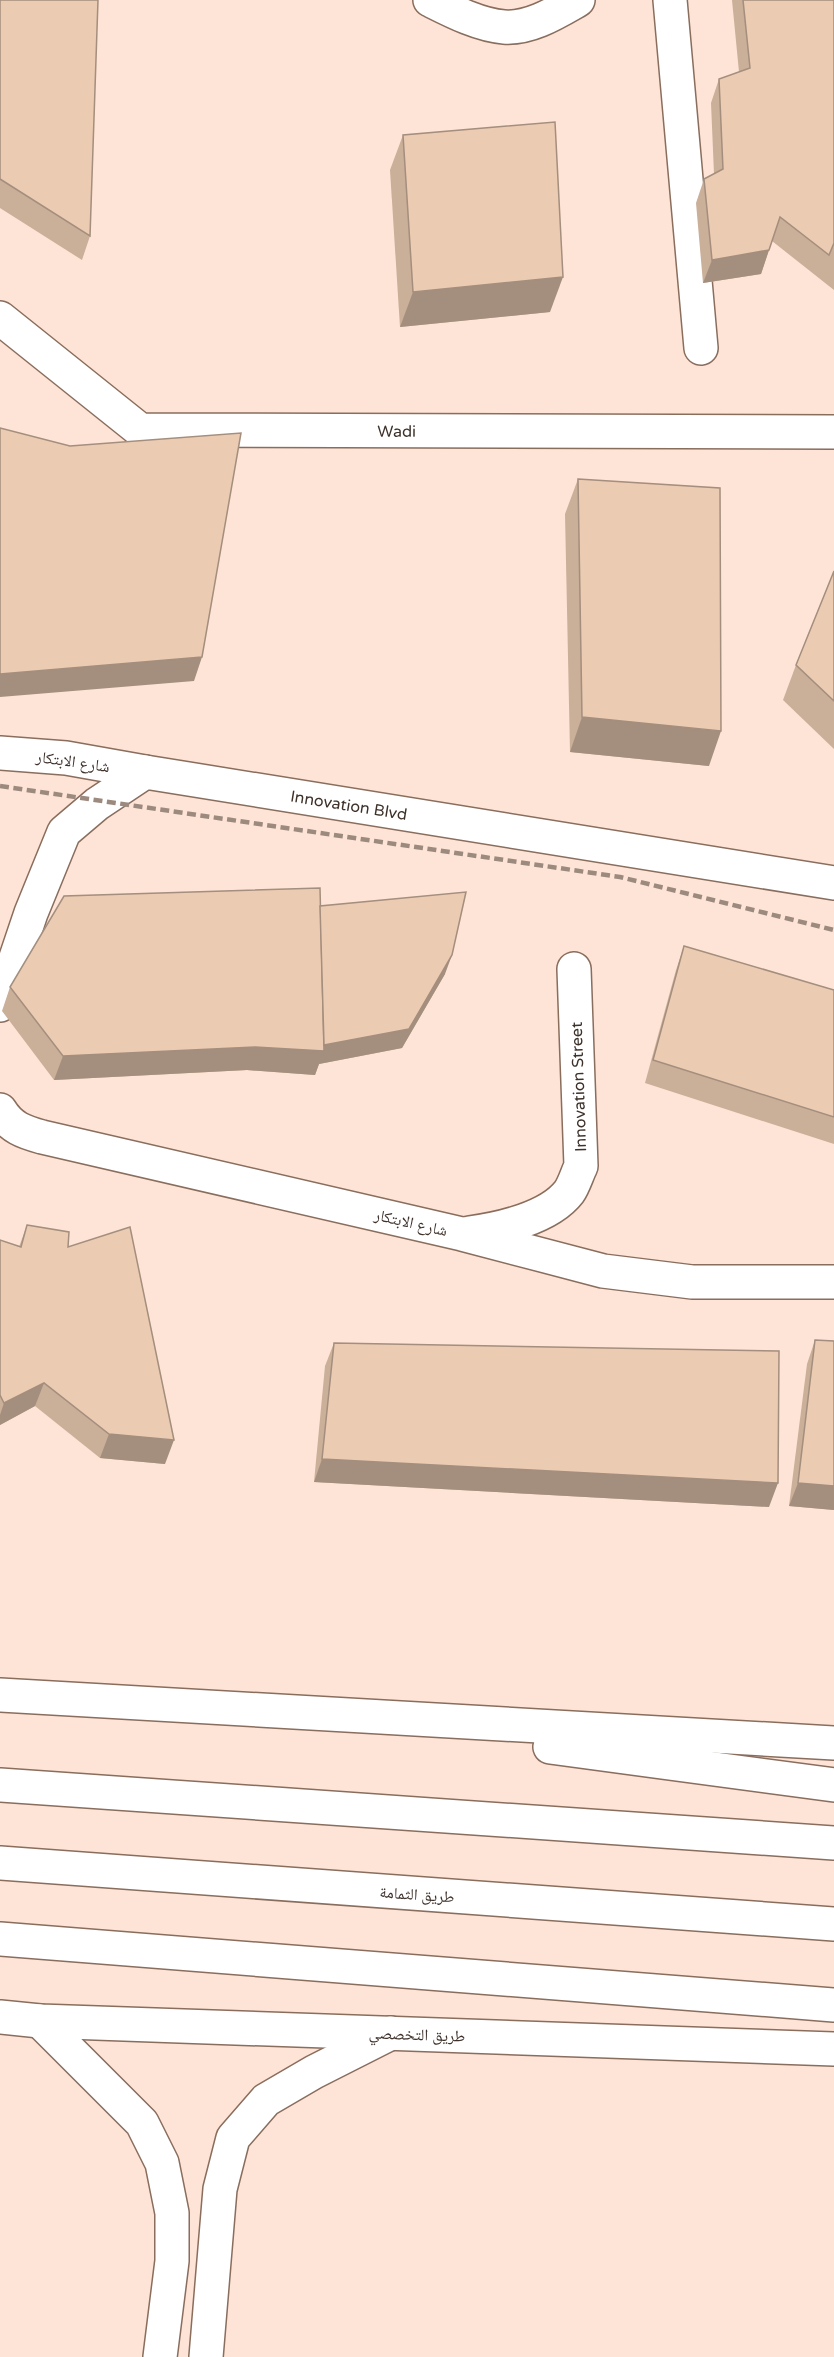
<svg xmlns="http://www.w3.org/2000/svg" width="834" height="2357" font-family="'Varela Round','Noto Naskh Arabic',sans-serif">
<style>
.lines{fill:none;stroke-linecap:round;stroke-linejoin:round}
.minor-casing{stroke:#896d5d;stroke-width:36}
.major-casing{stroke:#896d5d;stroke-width:36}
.minor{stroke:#fff;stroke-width:33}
.major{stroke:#fff;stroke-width:33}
.rail{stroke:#9d8a7f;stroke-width:4.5;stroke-dasharray:9 4.5;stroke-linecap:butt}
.wall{fill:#caaf99}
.shaded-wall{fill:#a48e7d}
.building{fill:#ebcbb2;stroke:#a48e7d;stroke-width:1.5}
.labels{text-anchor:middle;stroke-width:4.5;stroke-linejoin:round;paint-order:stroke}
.street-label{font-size:16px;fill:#3d312a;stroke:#fff}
</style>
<rect width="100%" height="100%" fill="#fee4d6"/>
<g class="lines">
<defs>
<g id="minor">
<path d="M 430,0 C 452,11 479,25 504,27 C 530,29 557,12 578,0"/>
<polyline points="670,0 701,348"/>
<path id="s1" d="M 0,318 L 140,430 L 834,432"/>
<polyline points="0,753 66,758 145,772"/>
<path id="s2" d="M 0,1005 L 31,913 L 64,832 L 97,804 L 145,772 L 834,883"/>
<path d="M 0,1110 C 11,1128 24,1132 42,1137 L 462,1234 L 603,1271 L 692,1282 L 834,1282"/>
<path d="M 469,1233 C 500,1229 549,1218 569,1192 C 574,1185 577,1174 581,1166 L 574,969"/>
<polyline points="40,2021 142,2123 162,2163 172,2213 172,2261 160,2357"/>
<polyline points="206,2357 220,2189 233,2138 266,2100 314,2072 391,2033"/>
</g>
<g id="major">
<polyline points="0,1695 834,1743"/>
<polyline points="550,1747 834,1785"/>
<polyline points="0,1785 834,1843"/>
<polyline points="0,1863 834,1924"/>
<polyline points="0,1939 834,2005"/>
<polyline points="0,2017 40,2021 834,2049"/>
</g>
</defs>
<use href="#minor" class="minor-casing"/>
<use href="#major" class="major-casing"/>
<use href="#minor" class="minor"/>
<use href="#major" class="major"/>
<polyline class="rail" points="0,786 620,877 834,930"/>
</g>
<g class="wall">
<polygon points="0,0 90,236 82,260 0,208"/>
<polygon points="732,0 834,0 834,290 772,241 761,274 703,283 696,203 704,179 714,174 711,103 719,79 739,72"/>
<polygon points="403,135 550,312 400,327 390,170"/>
<polygon points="578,479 709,766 570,752 565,514"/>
<polygon points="834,571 834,749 783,700 796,665"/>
<polygon points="320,906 445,974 402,1048 319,1064 315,1075 247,1070 54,1080 2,1011 10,987"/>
<polygon points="684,946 834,990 834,1144 645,1083 676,970"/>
<polygon points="27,1225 68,1247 165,1464 100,1458 35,1406 0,1425 0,1240 19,1247"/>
<polygon points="815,1340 834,1341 834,1510 789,1506 807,1364"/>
<polygon points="334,1343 769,1507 314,1482 325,1366"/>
</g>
<g class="shaded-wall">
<polygon points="769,250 761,274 703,283 712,260"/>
<polygon points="563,277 550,312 400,327 413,292"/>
<polygon points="202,657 194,681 0,697 0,674"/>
<polygon points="582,717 721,731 709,766 570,752"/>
<polygon points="452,955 445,974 402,1048 319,1064 315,1075 247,1070 54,1080 63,1056 255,1047 322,1046"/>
<polygon points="44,1383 35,1406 0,1425 0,1415 4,1403"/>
<polygon points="109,1434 174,1440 165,1464 100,1458"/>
<polygon points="322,1459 778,1483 769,1507 314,1482"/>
<polygon points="798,1483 834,1486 834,1510 789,1506"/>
</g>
<g class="building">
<polygon points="0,0 98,0 90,236 0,179"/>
<polygon points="743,0 834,0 834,243 829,255 780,217 769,250 712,260 704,179 723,169 719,79 750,68"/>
<polygon points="555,122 563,277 413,292 403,135"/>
<polygon points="0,428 70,446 241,433 202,657 0,674"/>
<polygon points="578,479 720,488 721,731 582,717"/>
<polygon points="834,571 834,701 796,665"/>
<polygon points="320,888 324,1051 255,1047 63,1056 10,987 64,896"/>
<polygon points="466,892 452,955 409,1029 324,1045 320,906"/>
<polygon points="684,946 834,990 834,1117 653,1060"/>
<polygon points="27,1225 69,1232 68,1247 130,1227 174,1440 109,1434 44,1383 4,1403 0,1395 0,1240 21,1247"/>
<polygon points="815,1340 834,1341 834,1486 798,1483"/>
<polygon points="334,1343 779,1351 778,1483 322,1459"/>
</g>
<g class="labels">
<g class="street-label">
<text dy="6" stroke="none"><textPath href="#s1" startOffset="436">Wadi</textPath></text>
<text transform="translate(73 761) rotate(8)" y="6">شارع الابتكار</text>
<text dy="6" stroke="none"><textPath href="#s2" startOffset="492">Innovation Blvd</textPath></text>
<text transform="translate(578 1087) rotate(-92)" y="6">Innovation Street</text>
<text transform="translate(411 1222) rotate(13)" y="6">شارع الابتكار</text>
<text transform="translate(417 1894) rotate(4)" y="6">طريق الثمامة</text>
<text transform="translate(417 2034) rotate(2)" y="6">طريق التخصصي</text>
</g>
</g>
</svg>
